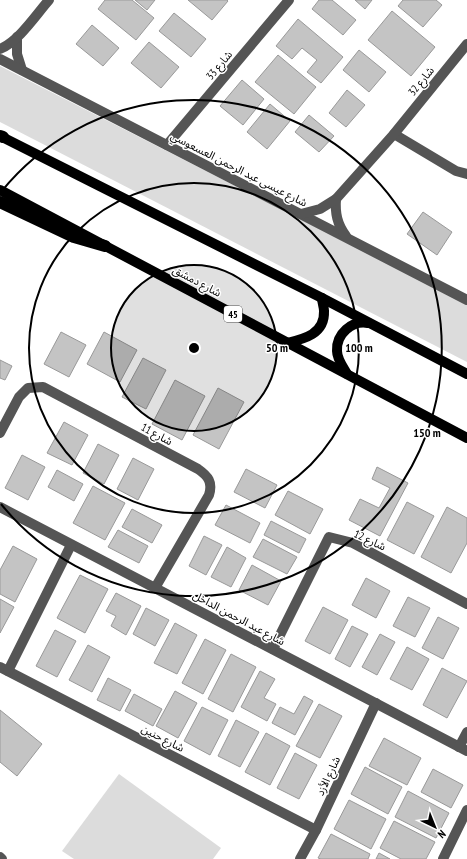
<svg xmlns="http://www.w3.org/2000/svg" width="467" height="859" font-family="'PT Sans Narrow','Noto Sans Arabic',sans-serif">
<style>
.green{fill:#dcdcdc}
.building{fill:#c4c4c4;stroke:#999}
.lines{fill:none;stroke-linecap:round;stroke-linejoin:round}
.minor{stroke:#555;stroke-width:10}
.major{stroke:#000;stroke-width:10}
.highway{stroke:#000;stroke-width:12}
.ring{fill:none;stroke:#000;stroke-width:2}
.labels{text-anchor:middle;stroke-width:3;stroke-linejoin:round;paint-order:stroke}
.shield{fill:#fff;stroke:#4c4c4c;stroke-width:1}
.shield-label{font-size:10px;font-weight:bold;fill:#000}
.street-label{font-size:11px;fill:#000;stroke:#fff}
.centre{fill:#000;stroke:#fff;stroke-width:2}
.ring-label{font-size:12px;text-anchor:middle;font-weight:bold;fill:#000;stroke:#fff;stroke-width:3;stroke-linejoin:round;paint-order:stroke}
</style>
<rect width="100%" height="100%" fill="#fff"/>
<g class="green">
<polygon points="0,66 467,304 467,362 0,122"/>
<polygon points="119,774 221,848 213,859 74,859 62,851"/>
</g>
<g class="building">
<polygon points="105,0 132,0 154,18 136,40 98,9"/>
<polygon points="135,0 155,0 147,10"/>
<polygon points="188,0 227,0 228,1 212,20"/>
<polygon points="319,0 332,0 356,20 343,35 312,9"/>
<polygon points="355,0 372,0 365,9"/>
<polygon points="403,0 436,0 442,5 423,27 398,6"/>
<polygon points="392,11 435,47 411,76 368,40"/>
<polygon points="174,13 206,39 191,57 159,31"/>
<polygon points="298,19 343,57 321,83 307,72 317,60 302,48 292,59 276,46"/>
<polygon points="92,25 119,48 103,66 76,44"/>
<polygon points="149,42 179,67 161,88 131,63"/>
<polygon points="359,50 386,72 369,92 343,70"/>
<polygon points="278,55 316,87 294,114 255,82"/>
<polygon points="242,80 264,99 243,125 220,106"/>
<polygon points="347,90 365,105 346,127 329,113"/>
<polygon points="270,104 290,121 267,149 247,132"/>
<polygon points="309,115 334,136 319,152 295,132"/>
<polygon points="423,212 452,232 437,255 407,234"/>
<polygon points="61,332 86,345 69,377 44,364"/>
<polygon points="104,332 137,350 120,382 87,364"/>
<polygon points="143,358 166,370 146,409 122,397"/>
<polygon points="0,360 12,366 5,380 0,378"/>
<polygon points="175,380 205,396 182,440 152,424"/>
<polygon points="218,388 244,402 219,449 193,435"/>
<polygon points="64,422 88,435 72,465 47,453"/>
<polygon points="98,444 119,455 104,484 83,473"/>
<polygon points="22,455 45,467 28,500 5,488"/>
<polygon points="133,458 154,469 138,500 117,489"/>
<polygon points="377,467 408,483 380,536 349,520 360,499 379,508 390,488 372,479"/>
<polygon points="246,469 277,485 265,508 234,492"/>
<polygon points="57,470 83,484 74,501 48,487"/>
<polygon points="93,486 125,503 105,540 73,523"/>
<polygon points="288,491 323,509 310,534 275,515"/>
<polygon points="407,502 434,516 414,554 387,540"/>
<polygon points="226,505 260,523 250,543 215,525"/>
<polygon points="447,507 467,518 467,543 451,573 421,557"/>
<polygon points="132,509 162,525 152,543 122,527"/>
<polygon points="271,521 306,539 299,553 264,535"/>
<polygon points="118,530 148,546 139,563 108,547"/>
<polygon points="204,536 222,545 206,575 189,566"/>
<polygon points="263,539 297,557 287,574 253,557"/>
<polygon points="13,546 37,559 15,602 0,594 0,570"/>
<polygon points="227,547 246,558 231,587 211,577"/>
<polygon points="252,565 281,581 268,605 239,590"/>
<polygon points="80,575 108,589 85,633 57,618"/>
<polygon points="366,578 390,591 376,618 352,605"/>
<polygon points="116,593 141,606 126,635 111,626 116,616 106,611"/>
<polygon points="408,597 430,608 415,637 393,626"/>
<polygon points="0,599 14,607 0,633"/>
<polygon points="323,607 348,620 330,654 305,641"/>
<polygon points="146,608 169,620 155,646 133,634"/>
<polygon points="438,617 459,628 443,659 422,648"/>
<polygon points="175,623 197,635 177,674 154,663"/>
<polygon points="352,626 368,634 350,667 335,659"/>
<polygon points="55,630 76,641 57,677 36,666"/>
<polygon points="380,634 395,642 377,675 362,667"/>
<polygon points="205,639 226,650 203,694 182,683"/>
<polygon points="88,645 110,657 92,692 69,680"/>
<polygon points="407,647 429,659 412,690 390,679"/>
<polygon points="231,654 256,667 233,712 208,699"/>
<polygon points="442,668 467,681 447,718 423,705"/>
<polygon points="260,671 275,679 264,698 276,704 267,721 241,707"/>
<polygon points="108,678 131,690 120,711 97,700"/>
<polygon points="175,691 197,703 178,738 156,726"/>
<polygon points="134,694 162,709 153,726 125,711"/>
<polygon points="304,696 313,701 295,735 272,723 280,707 294,714"/>
<polygon points="319,704 342,716 320,758 296,746"/>
<polygon points="202,707 228,720 210,755 184,741"/>
<polygon points="0,710 42,744 17,776 0,762"/>
<polygon points="236,720 259,732 240,767 218,756"/>
<polygon points="266,733 290,746 270,785 245,772"/>
<polygon points="384,738 421,758 407,785 369,766"/>
<polygon points="295,753 317,765 299,799 277,788"/>
<polygon points="365,767 402,787 388,814 351,794"/>
<polygon points="433,769 463,785 451,808 421,792"/>
<polygon points="408,791 449,813 436,838 395,817"/>
<polygon points="349,800 386,819 371,849 334,829"/>
<polygon points="394,821 435,842 426,859 401,859 380,848"/>
<polygon points="331,834 370,854 368,859 321,859 318,858"/>
<polygon points="379,853 390,859 376,859"/>
</g>
<g class="lines">
<g class="minor">
<polyline points="17,37 17,54 22,70"/>
<path d="M 0,49 C 19,41 35,16 49,0"/>
<polyline points="0,59 467,300"/>
<polyline points="394,134 456,171 467,174"/>
<polyline points="167,145 289,0"/>
<path d="M 336,199 C 335,213 337,224 346,236"/>
<polyline points="301,214 320,209 336,199 394,134 467,44"/>
<path d="M 0,433 L 19,397 L 28,388 L 43,387 L 198,469 C 208,476 213,482 209,495 L 155,588"/>
<polyline points="0,507 467,751"/>
<polyline points="273,649 329,537 353,543 467,604"/>
<polyline points="0,667 316,830"/>
<polyline points="8,671 71,545"/>
<polyline points="459,747 467,732"/>
<polyline points="0,857 2,859"/>
<polyline points="300,859 316,830 376,703"/>
<polyline points="443,859 467,810"/>
</g>
<g class="major">
<polyline points="0,136 322,298 467,374"/>
<polyline points="0,190 467,438"/>
<path d="M 287,343 C 304,339 325,334 324,311 C 324,307 322,302 322,298"/>
<path d="M 347,374 C 343,367 337,359 337,351 C 336,334 352,320 368,323"/>
</g>
<g class="highway">
<polyline points="0,136 3,137"/>
<polyline points="0,202 74,237 105,246"/>
</g>
</g>
<circle cx="194" cy="348" r="83" fill="#000" fill-opacity=".12"/>
<g class="ring">
<circle cx="194" cy="348" r="83"/>
<circle cx="194" cy="348" r="165"/>
<path d="M1 192A248 248 0 1 1 1 504"/>
</g>
<g class="labels">
<rect class="shield" x="224" y="306" width="18" height="16" rx="3"/>
<g class="shield-label">
<text x="233" y="318">45</text>
</g>
<g class="street-label">
<text transform="translate(219 65) rotate(-50)" y="4">شارع 33</text>
<text transform="translate(421 81) rotate(-51)" y="4">شارع 32</text>
<text transform="translate(239 169) rotate(27)" y="4">شارع عيسى عبد الرحمن العسعوسي</text>
<text transform="translate(197 281) rotate(28)" y="4">شارع دمشق</text>
<text transform="translate(157 434) rotate(28)" y="4">شارع 11</text>
<text transform="translate(370 540) rotate(25)" y="4">شارع 12</text>
<text transform="translate(239 618) rotate(28)" y="4">شارع عبد الرحمن الداخل</text>
<text transform="translate(163 738) rotate(27)" y="4">شارع حنين</text>
<text transform="translate(328 776) rotate(-65)" y="4">شارع الأزد</text>
</g>
</g>
<circle cx="194" cy="348" r="6" class="centre"/>
<g class="ring-label">
<text x="277" y="352">50 m</text>
<text x="359" y="352">100 m</text>
<text x="427" y="437">150 m</text>
</g>
<g transform="translate(435 827) rotate(137)" stroke="#ffffff" stroke-width="3" paint-order="stroke">
<path d="M0-3L7 15L0 10L-7 15Z" fill="#000000"/>
<text y="-6" font-size="11" font-weight="bold" text-anchor="middle" fill="#000000">N</text>
</g>
</svg>
